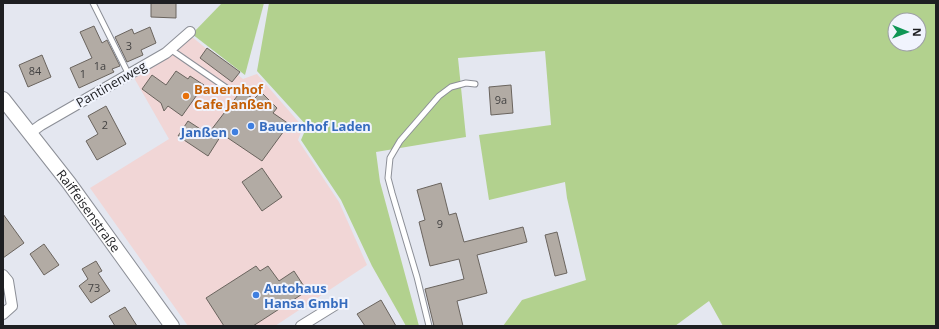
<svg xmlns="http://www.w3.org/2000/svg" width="939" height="329" font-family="'Open Sans',sans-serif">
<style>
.commercial{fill:#f1d6d6}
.green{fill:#b2d18e;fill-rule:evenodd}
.building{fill:#b2aba4;stroke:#6a645e}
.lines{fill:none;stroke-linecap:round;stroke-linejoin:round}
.lane-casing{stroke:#8c8f97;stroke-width:7}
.street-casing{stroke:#8c8f97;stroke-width:12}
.secondary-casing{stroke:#8c8f97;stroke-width:16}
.lane{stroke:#fff;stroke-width:5}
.street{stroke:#fff;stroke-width:10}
.secondary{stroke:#fff;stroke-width:14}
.food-dot{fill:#e8710a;stroke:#f1f4fd;stroke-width:1.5}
.shop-dot{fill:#3f7fe0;stroke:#f1f4fd;stroke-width:1.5}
.labels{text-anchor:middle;stroke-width:4;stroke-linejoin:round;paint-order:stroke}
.number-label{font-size:11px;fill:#434242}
.street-label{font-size:13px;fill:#1e1f22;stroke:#f1f4fd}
.food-label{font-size:13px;font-weight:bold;fill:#c56008;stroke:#f1f4fd;text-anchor:start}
.shop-label{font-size:13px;font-weight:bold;fill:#366cbe;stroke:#f1f4fd;text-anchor:start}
</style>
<rect width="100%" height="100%" fill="#e4e7f0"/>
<polygon class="commercial" points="191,36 243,79 257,74 303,127 298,140 339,202 367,265 275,326 188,326 90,188 169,139 133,76"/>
<g class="green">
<polygon points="222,3 264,3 245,75 192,34"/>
<path d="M 269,3 L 936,3 L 936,326 L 723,326 L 709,301 L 675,326 L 503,326 L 522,300 L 586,280 L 567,198 L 565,182 L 489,200 L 479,135 L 551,125 L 545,51 L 458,58 L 466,137 L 376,152 L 380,182 L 419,326 L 406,326 L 372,266 L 341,200 L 301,140 L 307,126 L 257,71 ZM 895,20 L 919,20 L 919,44 L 895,44 Z"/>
</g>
<g class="building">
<polygon points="151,3 176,3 176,18 151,17"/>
<polygon points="94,26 102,43 107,40 120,66 112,69 114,72 79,88 70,68 92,58 80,32"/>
<polygon points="150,27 156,43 141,50 143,55 127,62 115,37 132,29 134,34"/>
<polygon points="207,48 240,72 232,82 200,58"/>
<polygon points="42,55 51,77 28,87 19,65"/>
<polygon points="176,71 188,79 190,76 204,85 182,116 168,106 164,111 161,103 142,89 152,75 166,85"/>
<polygon points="511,85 513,113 491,115 489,87"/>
<polygon points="241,91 254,99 261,92 277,108 273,113 289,124 262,161 222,134 208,156 178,136 188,121 208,134"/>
<polygon points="106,106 126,144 97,160 86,141 98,134 88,116"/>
<polygon points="262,168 282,197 262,211 242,182"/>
<polygon points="441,183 449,215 456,213 464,242 523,227 527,242 477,255 487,293 457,301 463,326 434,326 425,289 464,279 459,259 430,266 419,222 425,220 417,190"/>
<polygon points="3,214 24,243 3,258"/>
<polygon points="557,232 567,273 555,276 545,235"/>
<polygon points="44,244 59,265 44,275 30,254"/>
<polygon points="96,261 102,271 98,273 110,291 91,303 79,286 88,279 82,269"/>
<polygon points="256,266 260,271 268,266 279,281 294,271 307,291 253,326 224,326 206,298"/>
<polygon points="381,300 396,326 365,326 357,314"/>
<polygon points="125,307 137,326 115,326 109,316"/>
</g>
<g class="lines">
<defs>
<g id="lane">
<polyline points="93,3 129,75"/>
<polyline points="170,49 228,89"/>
<polyline points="429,326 417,277 392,193 388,178 390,158 400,141 439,96 451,87 466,83 475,84"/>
</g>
<g id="street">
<polyline points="30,133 41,125 166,53 190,32"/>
<polyline points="3,275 8,281 12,306 3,314"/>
<polyline points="301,326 335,305"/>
</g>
<g id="secondary">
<path id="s1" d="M 3,99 L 69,183 L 172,326"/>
</g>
</defs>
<use href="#lane" class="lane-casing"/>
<use href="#street" class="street-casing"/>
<use href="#secondary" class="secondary-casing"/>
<use href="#lane" class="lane"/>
<use href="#street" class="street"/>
<use href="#secondary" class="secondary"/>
</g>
<circle class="food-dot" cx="186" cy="96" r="4"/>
<g class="shop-dot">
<circle cx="251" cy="126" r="4"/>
<circle cx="235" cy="132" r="4"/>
<circle cx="256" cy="295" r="4"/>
</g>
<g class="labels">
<g class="number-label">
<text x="129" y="50">3</text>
<text x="100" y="70">1a</text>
<text x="35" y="75">84</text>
<text x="83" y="78">1</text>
<text x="501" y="104">9a</text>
<text x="105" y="129">2</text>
<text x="440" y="228">9</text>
<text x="94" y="292">73</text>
</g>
<g class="street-label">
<text transform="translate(111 84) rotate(-30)" y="5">Pantinenweg</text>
<text dy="5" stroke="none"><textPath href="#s1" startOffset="141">Raiffeisenstraße</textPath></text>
</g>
<g class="food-label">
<text x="194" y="94">Bauernhof<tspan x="194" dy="15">Cafe Janßen</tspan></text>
</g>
<g class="shop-label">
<text x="259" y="131">Bauernhof Laden</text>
<text x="227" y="137" text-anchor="end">Janßen</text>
<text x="264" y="293">Autohaus<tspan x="264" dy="15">Hansa GmbH</tspan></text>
</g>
</g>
<rect width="939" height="329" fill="none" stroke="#1e1f22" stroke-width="8"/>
<g transform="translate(907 32) rotate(91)"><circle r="19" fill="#f1f4fd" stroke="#9d9fa5"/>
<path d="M0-3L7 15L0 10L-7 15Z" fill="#0f9655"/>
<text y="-6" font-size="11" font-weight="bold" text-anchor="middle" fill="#1e1f22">N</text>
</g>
</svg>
